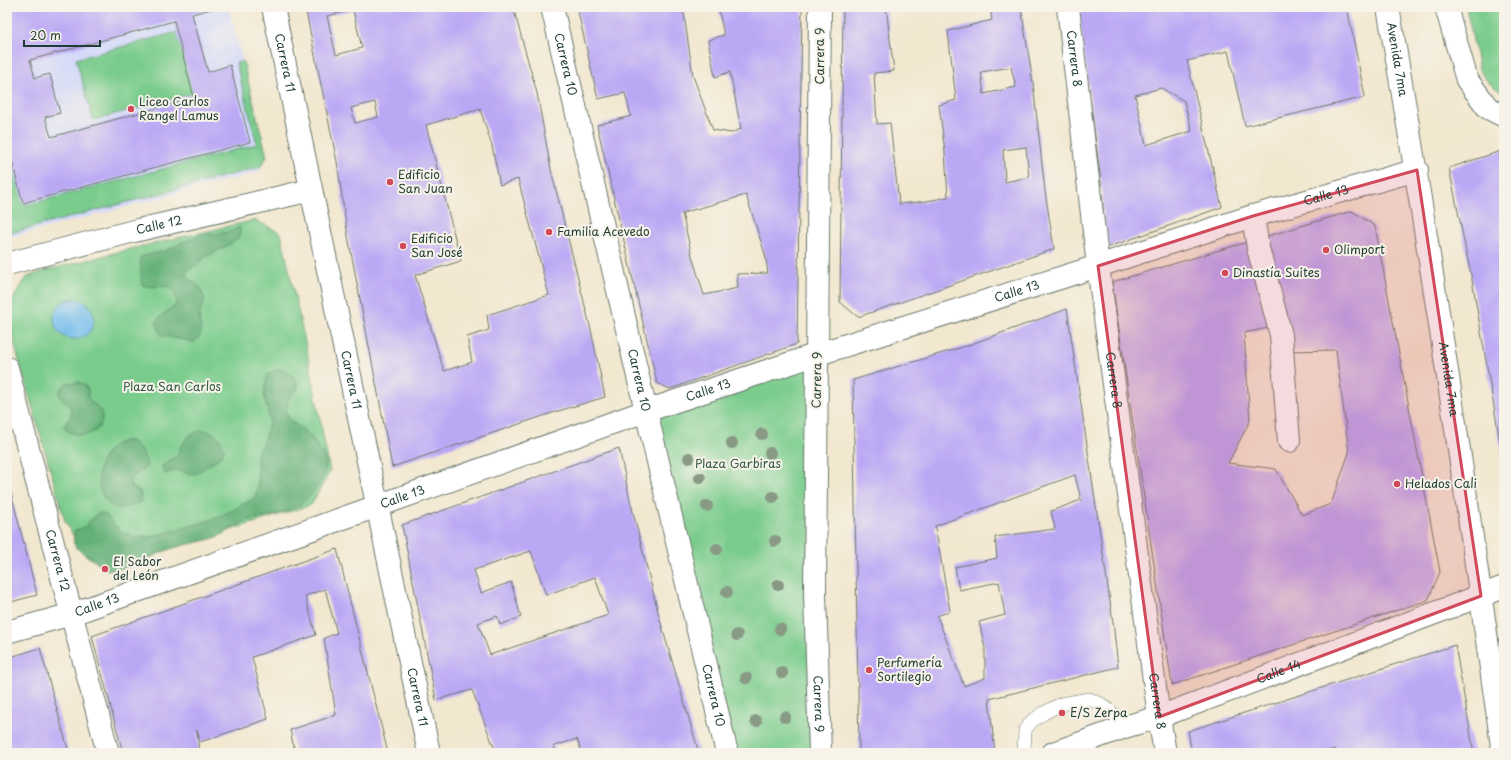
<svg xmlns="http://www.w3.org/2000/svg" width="1511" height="760" font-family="'Playpen Sans',sans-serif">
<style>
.built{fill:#d3d9f9}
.green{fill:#7acc8d;stroke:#4c8460}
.forest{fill:#63b078;stroke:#417656}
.water{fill:#75bded;stroke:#4a7d90}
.building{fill:#bba8f5;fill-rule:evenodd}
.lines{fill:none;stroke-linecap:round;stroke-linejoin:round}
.service-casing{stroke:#69786a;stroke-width:14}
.minor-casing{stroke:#69786a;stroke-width:24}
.tertiary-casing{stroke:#69786a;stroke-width:24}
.service{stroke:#fff;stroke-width:13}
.minor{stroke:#fff;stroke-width:22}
.tertiary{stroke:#fff;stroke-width:22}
.tree{fill:#889984}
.marked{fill:#d1495b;fill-opacity:0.2;stroke:#d1495b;stroke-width:3;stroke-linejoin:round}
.poi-dot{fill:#d1495b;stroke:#f7f3e8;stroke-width:1.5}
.labels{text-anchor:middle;stroke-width:4;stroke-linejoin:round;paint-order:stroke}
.street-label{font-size:12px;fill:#1f3d34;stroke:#f7f3e8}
.poi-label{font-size:12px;fill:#1f3d34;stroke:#f7f3e8;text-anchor:start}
.park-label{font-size:12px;fill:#315a46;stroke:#f7f3e8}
</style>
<rect width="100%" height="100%" fill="#f7f3e8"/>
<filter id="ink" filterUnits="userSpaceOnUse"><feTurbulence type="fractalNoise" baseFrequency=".025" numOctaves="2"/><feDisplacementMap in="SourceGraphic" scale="8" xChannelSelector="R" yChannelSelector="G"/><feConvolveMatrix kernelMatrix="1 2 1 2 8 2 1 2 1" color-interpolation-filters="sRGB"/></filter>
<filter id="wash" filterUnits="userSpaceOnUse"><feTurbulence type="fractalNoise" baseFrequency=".012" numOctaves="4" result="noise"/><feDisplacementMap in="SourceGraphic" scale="16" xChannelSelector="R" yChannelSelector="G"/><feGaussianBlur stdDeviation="0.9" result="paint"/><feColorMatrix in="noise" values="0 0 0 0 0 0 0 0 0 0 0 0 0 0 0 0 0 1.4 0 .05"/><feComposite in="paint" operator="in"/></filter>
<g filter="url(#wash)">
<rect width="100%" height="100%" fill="#f2e7cf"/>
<polygon class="built" points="7,7 228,7 243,61 267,157 258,172 7,238"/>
<g class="green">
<path d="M 1466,7 L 1504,7 L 1504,93 C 1493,87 1485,81 1479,69 Z"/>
<polygon points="181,31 198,92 93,120 76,59"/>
<polygon points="243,61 267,157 260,167 7,234 7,135 26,205 257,144 236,63"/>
<polygon points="255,220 281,233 307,351 330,471 311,505 105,569 83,553 65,521 10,329 7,308 27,277 48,270 130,249"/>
<polygon points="818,354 820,753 727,753 646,411"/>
</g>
<g class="forest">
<path d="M 240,227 L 240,236 C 230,246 219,250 207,256 C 203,258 200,262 197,265 C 193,267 190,268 186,272 L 189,279 L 200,287 L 205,300 C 203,304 201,309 200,313 C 197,325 208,334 193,342 L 161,335 L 156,322 L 160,317 L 177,304 C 174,277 159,291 142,285 L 140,257 L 168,250 L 180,243 L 201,235 L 230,232 Z"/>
<path d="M 278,369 C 289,370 292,376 298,383 L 297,389 L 288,399 L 286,413 C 293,426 296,423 305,431 C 312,437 326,456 326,464 C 326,476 311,498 301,504 C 293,509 276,515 267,517 C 260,518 253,518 246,521 C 236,525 228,533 217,537 C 200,543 182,544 165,551 C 150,557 130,568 114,570 C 101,571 102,564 94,559 C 81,551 69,549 75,531 L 86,526 L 94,516 L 100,513 L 106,515 L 114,525 L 124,533 L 137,537 L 151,537 L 207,521 L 231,511 L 254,498 L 257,492 L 258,486 L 257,453 L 263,442 L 270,422 L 264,395 L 267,375 Z"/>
<path d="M 79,382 L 85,385 L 88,391 L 88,398 C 92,403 98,406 101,412 C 107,428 88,439 74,434 C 69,433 67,430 64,426 C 67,421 73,415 71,409 C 68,398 50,399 66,383 Z"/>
<path d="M 203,430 C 217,433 221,437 224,451 L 220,457 L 197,473 L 191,474 L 176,470 L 164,474 L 162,466 L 178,455 C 181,442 190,432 203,430 Z"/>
<path d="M 128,440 C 139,444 145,455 147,466 L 144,469 L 131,478 L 130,482 L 131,487 L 140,491 L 141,501 C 137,504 133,505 127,507 C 93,517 85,448 128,440 Z"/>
</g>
<circle class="water" cx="74" cy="319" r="20"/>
<g id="blocks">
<g class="building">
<path d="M 7,7 L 214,7 L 215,8 L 192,14 L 208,72 L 230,65 L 250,142 L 23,203 L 7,142 ZM 174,21 L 194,98 L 51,137 L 45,117 L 60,113 L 50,74 L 35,78 L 30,60 Z"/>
<path d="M 305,7 L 513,7 L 537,93 L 551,170 L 591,330 L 605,397 L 555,412 L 392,467 L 347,231 L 337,162 ZM 353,10 L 362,48 L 336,55 L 327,16 ZM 375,102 L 378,117 L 355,123 L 351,108 ZM 480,109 L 492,146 L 500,185 L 518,179 L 549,295 L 487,315 L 489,330 L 467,337 L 472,362 L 444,371 L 415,275 L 461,261 L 426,125 Z"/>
<path d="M 577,7 L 683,7 L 693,76 L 713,130 L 731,133 L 741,129 L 730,72 L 715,77 L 708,40 L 724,35 L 718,7 L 802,7 L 797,344 L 670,389 L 657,383 L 597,125 L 631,116 L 625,93 L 598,99 ZM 746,195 L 765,254 L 768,273 L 737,274 L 738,288 L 704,295 L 692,256 L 682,213 Z"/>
<path d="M 843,7 L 886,7 L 894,71 L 874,73 L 877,124 L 890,123 L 899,204 L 927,201 L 948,197 L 945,152 L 939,105 L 956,100 L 948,31 L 992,20 L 990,7 L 1021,7 L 1033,83 L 1045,191 L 1054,249 L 858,317 L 840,302 ZM 1011,67 L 1016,87 L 984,94 L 981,72 ZM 1026,147 L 1029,177 L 1005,182 L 1003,150 Z"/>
<path d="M 1078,7 L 1347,7 L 1365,97 L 1245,126 L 1228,51 L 1187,61 L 1222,207 L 1106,248 L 1101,182 ZM 1161,88 L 1184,101 L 1192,131 L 1146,145 L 1135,95 Z"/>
<polygon points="1504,150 1504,459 1503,459 1472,280 1449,168"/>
<path d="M 1352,211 L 1375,226 L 1440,572 L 1428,600 L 1172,685 L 1112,282 ZM 1288,324 L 1288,351 L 1336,350 L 1349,453 L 1331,504 L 1302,515 L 1276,469 L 1228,463 L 1250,421 L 1244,333 Z"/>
<path d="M 1067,309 L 1113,622 L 1118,667 L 989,699 L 995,753 L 859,753 L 853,380 L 966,346 ZM 1075,475 L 1081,500 L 1051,511 L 1055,529 L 995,537 L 997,558 L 955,567 L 959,590 L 999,582 L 1005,615 L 979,622 L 985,648 L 985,678 L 964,686 L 937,616 L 950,611 L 935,526 Z"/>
<path d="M 619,448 L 630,500 L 660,620 L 699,753 L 582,753 L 577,739 L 554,746 L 556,753 L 488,753 L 495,750 L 472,690 L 436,700 L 402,525 ZM 531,551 L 546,595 L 595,577 L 608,615 L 490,655 L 478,623 L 497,616 L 500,625 L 521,617 L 511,582 L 481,593 L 474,570 Z"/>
<polygon points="7,477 37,595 7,603"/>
<polygon points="337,549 388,753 295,753 290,730 336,715 324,638 337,633 325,589 305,596 316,635 252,657 268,719 200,742 197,730 199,753 123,753 92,636"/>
<polygon points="1455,645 1474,753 1337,753 1335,749 1321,753 1192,753 1188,731"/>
<polygon points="40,648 69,753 7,753 7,658"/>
</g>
</g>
</g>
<g filter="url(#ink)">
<use href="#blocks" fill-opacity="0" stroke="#69786a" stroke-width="1"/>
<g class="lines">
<defs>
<polyline id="service" points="1024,753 1025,730 1032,721 1044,713 1061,704 1089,699 1101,704 1128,726"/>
<g id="minor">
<path id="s1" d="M 273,7 L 429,753"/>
<path id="s2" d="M 552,7 L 646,411 L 727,753"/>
<path id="s3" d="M 820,7 L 815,594 L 820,753"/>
<path id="s4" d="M 1068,7 L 1098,266 L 1159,717 L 1165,753"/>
<polyline points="1446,7 1467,80 1488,108 1504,116"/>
<polyline points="1253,216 1258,248 1281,335 1289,441"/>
<path id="s5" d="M 7,264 L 134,231 L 311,190"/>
<path id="s6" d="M 7,368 L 108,753"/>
<path id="s7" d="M 7,632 L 72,614 L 646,411 L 818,354 L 1098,266 L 1253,216 L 1417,170"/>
<path id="s8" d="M 1053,753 L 1128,726 L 1159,717 L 1504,587"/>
</g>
<g id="tertiary">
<path id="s9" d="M 1388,7 C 1431,255 1468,504 1503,753"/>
</g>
</defs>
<use href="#service" class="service-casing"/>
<use href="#minor" class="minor-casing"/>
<use href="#tertiary" class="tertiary-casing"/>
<use href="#service" class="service"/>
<use href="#minor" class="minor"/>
<use href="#tertiary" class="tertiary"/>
</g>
<g class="tree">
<circle cx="762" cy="434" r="6"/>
<circle cx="732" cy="443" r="6"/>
<circle cx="770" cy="453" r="6"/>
<circle cx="689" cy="458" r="6"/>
<circle cx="700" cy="478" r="6"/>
<circle cx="773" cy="497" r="6"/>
<circle cx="707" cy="506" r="6"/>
<circle cx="775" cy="541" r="6"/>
<circle cx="717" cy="549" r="6"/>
<circle cx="778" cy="585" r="6"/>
<circle cx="727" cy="592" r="6"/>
<circle cx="780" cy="629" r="6"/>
<circle cx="737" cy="635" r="6"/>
<circle cx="782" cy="673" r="6"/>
<circle cx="746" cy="678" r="6"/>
<circle cx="785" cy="717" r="6"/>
<circle cx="756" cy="721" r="6"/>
</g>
</g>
<path class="marked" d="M 1417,170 L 1481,596 L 1159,717 L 1098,266 L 1253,216 Z"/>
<g class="poi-dot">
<circle cx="131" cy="109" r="4"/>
<circle cx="390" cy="182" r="4"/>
<circle cx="549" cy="232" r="4"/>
<circle cx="403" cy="246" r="4"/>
<circle cx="1326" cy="250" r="4"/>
<circle cx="1225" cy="273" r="4"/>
<circle cx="1397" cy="484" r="4"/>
<circle cx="105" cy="569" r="4"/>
<circle cx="869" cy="670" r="4"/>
<circle cx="1062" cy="713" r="4"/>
</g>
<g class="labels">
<g class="street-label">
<text transform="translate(820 56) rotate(-90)" y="4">Carrera 9</text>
<text dy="4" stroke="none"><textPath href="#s4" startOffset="52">Carrera 8</textPath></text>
<text dy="4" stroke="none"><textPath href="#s9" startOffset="53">Avenida 7ma</textPath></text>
<text dy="4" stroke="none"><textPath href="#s1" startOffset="57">Carrera 11</textPath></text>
<text dy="4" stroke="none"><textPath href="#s2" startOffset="59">Carrera 10</textPath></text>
<text dy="4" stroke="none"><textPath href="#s7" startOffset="1390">Calle 13</textPath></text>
<text dy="4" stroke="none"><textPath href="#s5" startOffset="157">Calle 12</textPath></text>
<text dy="4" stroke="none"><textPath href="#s7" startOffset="1066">Calle 13</textPath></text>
<text dy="4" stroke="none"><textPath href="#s1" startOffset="381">Carrera 11</textPath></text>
<text dy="4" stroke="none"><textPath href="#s2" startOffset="383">Carrera 10</textPath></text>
<text transform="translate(817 380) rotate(-89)" y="4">Carrera 9</text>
<text dy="4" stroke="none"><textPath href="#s4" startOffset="376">Carrera 8</textPath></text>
<text dy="4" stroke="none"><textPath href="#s9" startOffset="377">Avenida 7ma</textPath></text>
<text dy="4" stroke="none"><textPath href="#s7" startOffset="742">Calle 13</textPath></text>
<text dy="4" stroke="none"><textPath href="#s7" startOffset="418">Calle 13</textPath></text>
<text dy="4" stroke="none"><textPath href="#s6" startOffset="199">Carrera 12</textPath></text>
<text dy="4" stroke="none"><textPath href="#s7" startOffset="94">Calle 13</textPath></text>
<text dy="4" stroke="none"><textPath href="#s8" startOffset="240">Calle 14</textPath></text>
<text dy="4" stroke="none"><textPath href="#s2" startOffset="707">Carrera 10</textPath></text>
<text dy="4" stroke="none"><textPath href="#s1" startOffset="705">Carrera 11</textPath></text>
<text dy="4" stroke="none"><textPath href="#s4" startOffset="700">Carrera 8</textPath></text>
<text dy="4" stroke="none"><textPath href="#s3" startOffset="697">Carrera 9</textPath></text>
</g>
<g class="poi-label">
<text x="139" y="106">Liceo Carlos<tspan x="139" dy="14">Rangel Lamus</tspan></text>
<text x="398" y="179">Edificio<tspan x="398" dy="14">San Juan</tspan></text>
<text x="557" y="236">Familia Acevedo</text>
<text x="411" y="243">Edificio<tspan x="411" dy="14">San José</tspan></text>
<text x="1334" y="254">Olimport</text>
<text x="1233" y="277">Dinastía Suites</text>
<text x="1405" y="488">Helados Cali</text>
<text x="113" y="566">El Sabor<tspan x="113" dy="14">del León</tspan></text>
<text x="877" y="667">Perfumería<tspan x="877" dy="14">Sortilegio</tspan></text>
<text x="1070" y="717">E/S Zerpa</text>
</g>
<g class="park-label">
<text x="172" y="391">Plaza San Carlos</text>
<text x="738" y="468">Plaza Garbiras</text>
</g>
</g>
<rect width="1511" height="760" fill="none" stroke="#f7f3e8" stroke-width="24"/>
<path d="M24 40v6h76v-6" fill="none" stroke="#1f3d34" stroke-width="2"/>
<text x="30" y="40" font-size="12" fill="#1f3d34" stroke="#f7f3e8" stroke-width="3" paint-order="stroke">20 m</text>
</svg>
